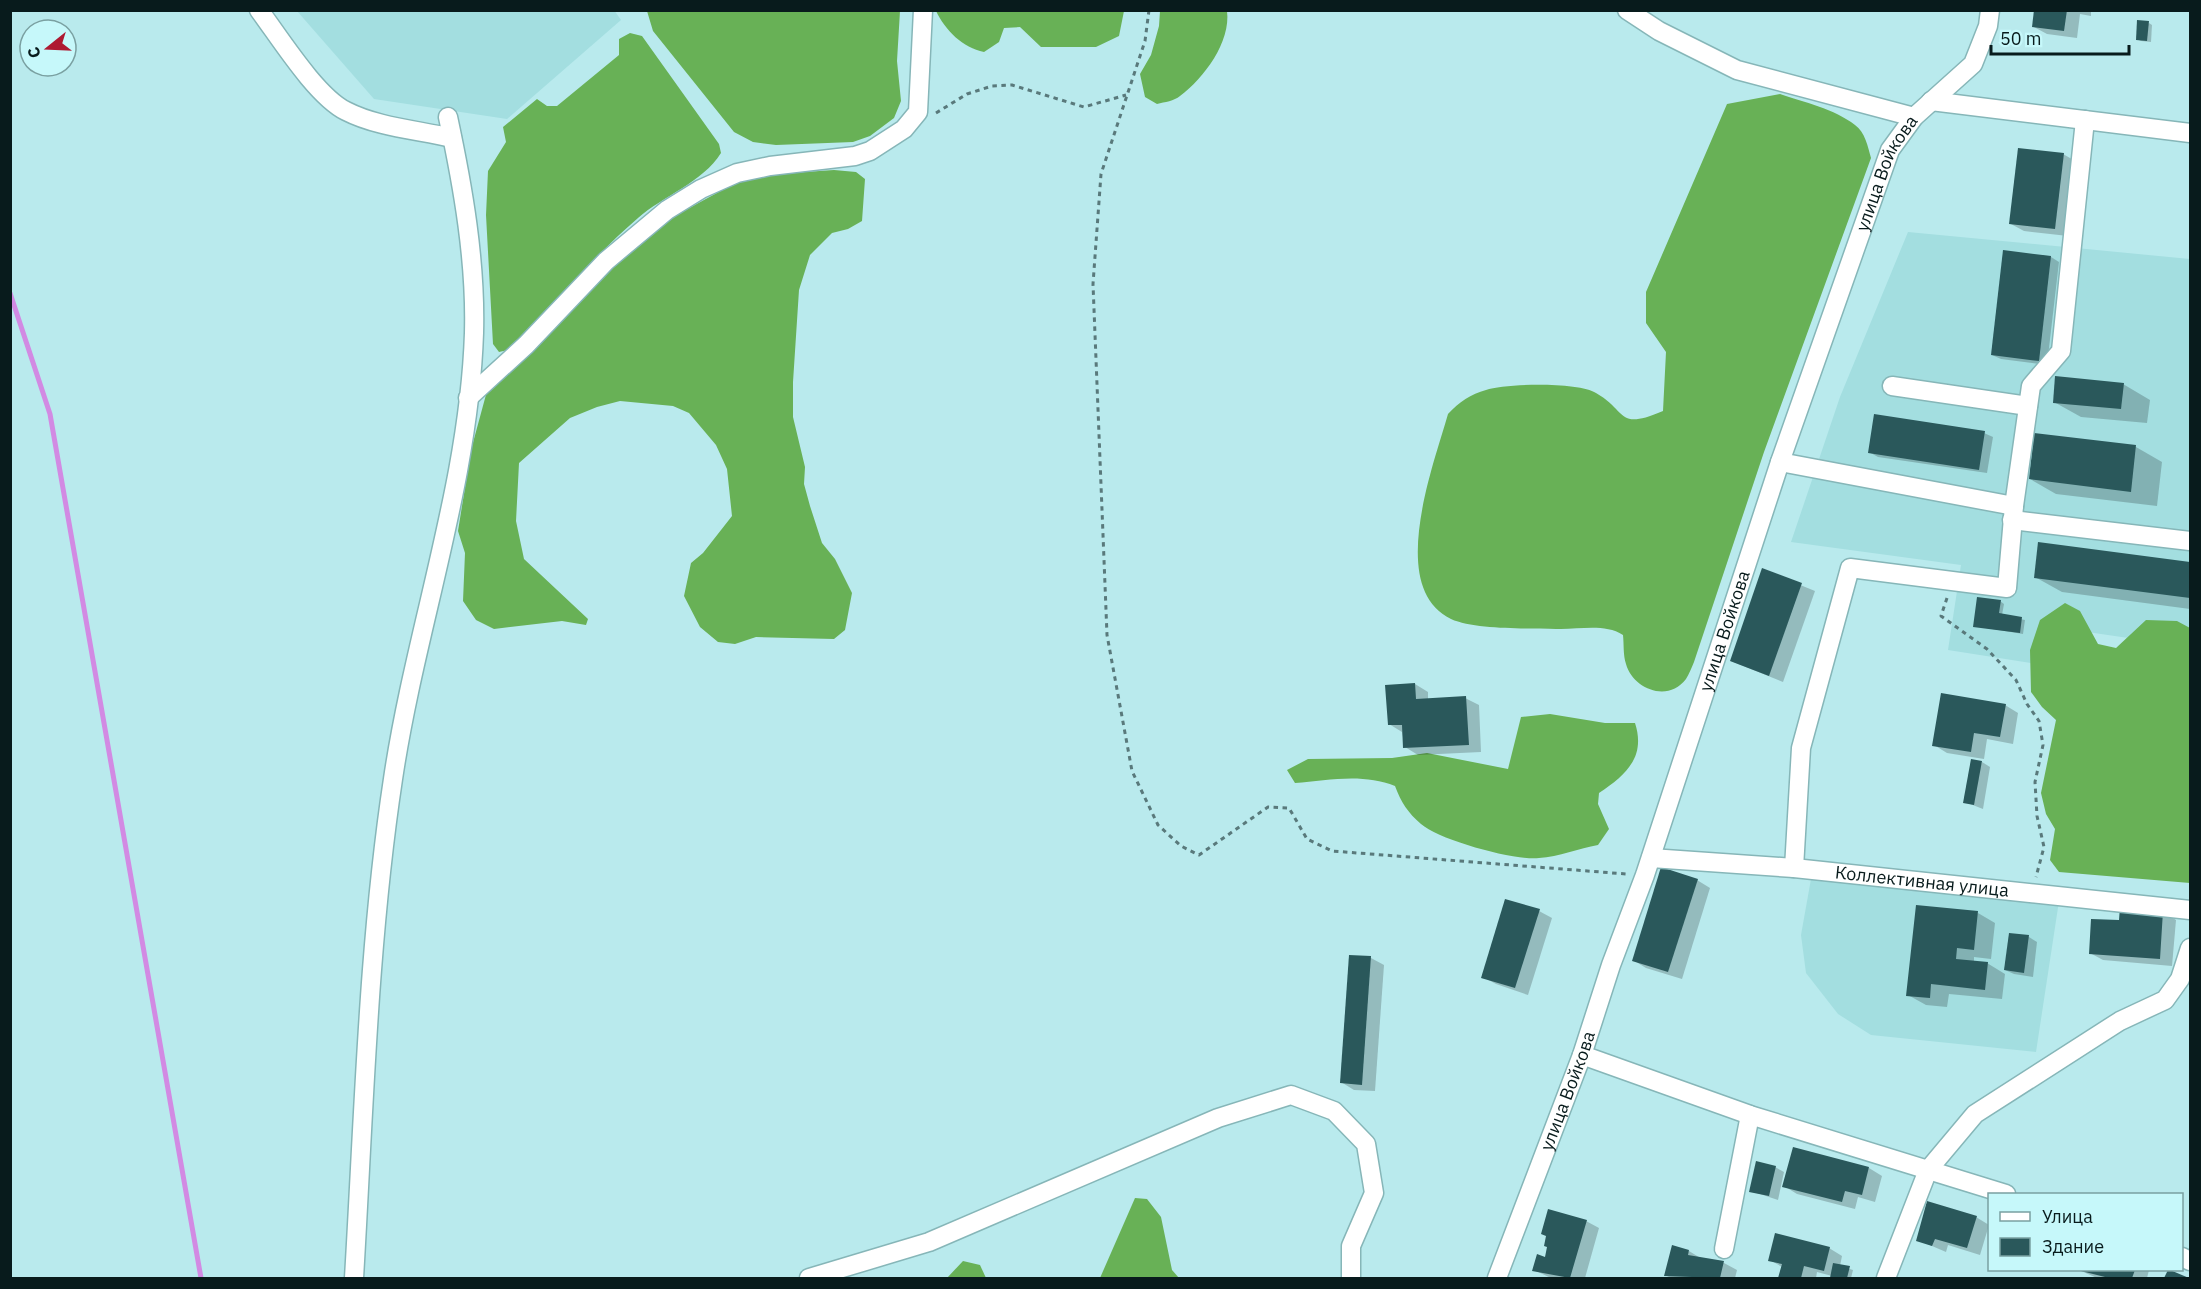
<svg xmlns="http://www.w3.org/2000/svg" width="2201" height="1289" font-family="'IBM Plex Sans',sans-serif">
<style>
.built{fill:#a3dee0}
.forest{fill:#68b156}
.shadow{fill:#0003}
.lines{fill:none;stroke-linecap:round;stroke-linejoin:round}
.stream{stroke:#d28ae3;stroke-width:5}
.building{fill:#2a585b}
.minor-casing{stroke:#86b6b8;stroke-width:21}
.path{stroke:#59797b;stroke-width:3;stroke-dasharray:4.5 4.5;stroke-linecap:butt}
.minor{stroke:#fff;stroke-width:18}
.labels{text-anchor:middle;stroke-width:6;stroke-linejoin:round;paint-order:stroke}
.street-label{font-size:18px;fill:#081b1c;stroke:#c6f8fa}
</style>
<rect width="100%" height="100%" fill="#b9eaed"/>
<g class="built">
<polygon points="614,10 621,20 507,119 374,99 297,11"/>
<polygon points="1908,232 2190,259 2190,647 2053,627 2044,665 1948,650 1961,565 1791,542 1840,397"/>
<polygon points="1811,879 2059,901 2036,1052 1871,1035 1838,1014 1806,973 1801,935"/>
</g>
<g class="forest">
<polygon points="647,11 900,11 897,61 901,101 894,118 870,136 853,142 776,145 753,142 734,132 653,31"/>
<path d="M 936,11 L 936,10 L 1124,11 L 1119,36 L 1096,47 L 1041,47 L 1020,27 L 1004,28 L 999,42 L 984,52 C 963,48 945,30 936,11 Z"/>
<path d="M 1160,11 L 1227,11 C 1231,42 1204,78 1180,96 C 1174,101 1165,102 1157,104 L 1145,97 L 1140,74 L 1151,55 L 1159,26 Z"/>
<path d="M 630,33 L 642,36 L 719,144 L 721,153 C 703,182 663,196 638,218 C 596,254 560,297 522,337 L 508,350 L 499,352 L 493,344 L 486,215 L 488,171 L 506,142 L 503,127 L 537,99 L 547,106 L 557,106 L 619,55 L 619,39 Z"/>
<path d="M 1780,94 C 1803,102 1835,109 1855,125 C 1865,132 1868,147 1871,158 L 1764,452 L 1694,662 C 1692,667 1689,674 1686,679 C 1668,703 1633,689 1626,664 C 1623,655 1624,644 1623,635 C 1604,623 1578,630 1556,629 C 1528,628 1475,630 1451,619 C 1386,588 1434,464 1448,414 C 1459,402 1471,394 1486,390 C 1506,383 1579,382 1596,393 C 1628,411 1616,431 1663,411 L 1666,352 L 1646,323 L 1646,292 L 1727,104 Z"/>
<polygon points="834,170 856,172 865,179 862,221 848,229 832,233 810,255 799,290 793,382 793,417 805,467 804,484 810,506 822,543 835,559 852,593 845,630 834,639 756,637 735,644 718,642 700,627 684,596 691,563 703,553 732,516 727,469 716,445 689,413 673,406 620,401 597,407 570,418 519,463 516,521 524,559 588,619 586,625 562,621 494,629 476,620 463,601 465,553 458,531 471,450 487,391 649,230 748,176"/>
<polygon points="2065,603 2080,611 2098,644 2116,648 2146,620 2177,621 2190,628 2190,883 2059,872 2050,860 2055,829 2046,814 2041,793 2056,720 2042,707 2031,692 2030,650 2040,620"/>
<path d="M 1550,714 L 1605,723 L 1635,723 C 1646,757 1626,775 1599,793 L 1598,804 L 1609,829 L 1598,845 C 1579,848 1559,857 1539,858 C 1515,861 1439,840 1421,824 C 1408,813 1401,802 1395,786 C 1364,773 1328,780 1295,783 L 1287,770 L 1308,759 L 1392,758 L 1427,753 L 1508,769 L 1521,717 Z"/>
<polygon points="1135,1198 1147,1199 1161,1217 1172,1270 1179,1278 1100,1278"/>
<polygon points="963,1261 980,1265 986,1278 947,1278"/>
</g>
<g class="shadow">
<polygon points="2036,10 2091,10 2091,16 2080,14 2077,38 2047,34 2034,27"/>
<polygon points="2149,23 2152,25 2151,42 2141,41 2137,39"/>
<polygon points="2063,154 2077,162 2068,236 2024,231 2011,224"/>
<polygon points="2004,252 2051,257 2059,262 2047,365 2001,359 1992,355"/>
<polygon points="2123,384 2150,400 2147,423 2081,417 2054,402"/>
<polygon points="1984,433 1993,437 1987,473 1878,457 1869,452"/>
<polygon points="2036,434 2136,447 2162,462 2157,506 2056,494 2030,479"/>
<polygon points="2039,544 2190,564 2190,609 2062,592 2035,577"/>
<polygon points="1763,570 1815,591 1783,682 1731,661"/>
<polygon points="2000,601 2004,604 2002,615 2025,620 2023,634 1974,626"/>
<polygon points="1415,684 1428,692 1428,700 1465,698 1479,705 1481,752 1418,755 1405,747 1402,732 1389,724"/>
<polygon points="2005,705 2018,713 2013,744 1987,739 1984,759 1947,753 1934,745"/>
<polygon points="1982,762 1990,767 1983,809 1965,802"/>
<polygon points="1697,880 1710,888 1682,979 1646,968 1633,960"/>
<polygon points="1539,911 1552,918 1528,995 1496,984 1483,977"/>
<polygon points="2163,912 2176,920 2172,966 2103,960 2090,953 2120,922"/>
<polygon points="1978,913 1995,923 1991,959 1974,957 1974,962 1987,963 2005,974 2002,999 1949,994 1947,1007 1926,1005 1908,995"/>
<polygon points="2010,934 2029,937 2037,942 2033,977 2014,974 2005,970"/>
<polygon points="1350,956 1371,958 1384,965 1375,1091 1354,1090 1341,1082"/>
<polygon points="1775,1167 1784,1172 1778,1200 1751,1191"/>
<polygon points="1869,1168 1882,1176 1875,1202 1858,1197 1855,1209 1797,1194 1784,1186"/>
<polygon points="1976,1217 1989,1225 1980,1255 1948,1245 1946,1252 1918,1240"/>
<polygon points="1586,1221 1599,1228 1585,1278 1551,1278 1534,1270 1546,1258 1549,1247"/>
<polygon points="1829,1248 1842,1256 1840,1266 1853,1270 1851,1278 1831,1278 1832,1276 1817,1272 1816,1278 1781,1278 1782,1267 1770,1260"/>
<polygon points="1689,1251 1702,1259 1724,1263 1737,1270 1735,1278 1671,1278 1665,1275"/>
<polygon points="2079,1270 2149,1270 2147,1278 2097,1278"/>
</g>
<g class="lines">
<polyline class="stream" points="10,293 50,414 201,1278"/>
</g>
<g class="building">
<polygon points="2034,10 2067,10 2064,31 2032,27"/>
<polygon points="2137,20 2149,21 2147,41 2136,40"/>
<polygon points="2018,148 2064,153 2055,229 2009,224"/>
<polygon points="2003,250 2051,256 2039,361 1991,355"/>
<polygon points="2055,376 2124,383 2121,409 2053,403"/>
<polygon points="1874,414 1985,431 1979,470 1868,453"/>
<polygon points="2034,433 2136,445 2131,492 2029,479"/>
<polygon points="2038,542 2190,562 2190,598 2034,578"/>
<polygon points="1762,568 1802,583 1769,676 1730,661"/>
<polygon points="1977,597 2001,600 1999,613 2022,617 2020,633 1973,627"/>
<polygon points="1415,683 1416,699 1466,696 1469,745 1403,748 1402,725 1388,725 1385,685"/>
<polygon points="1941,693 2006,704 2000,737 1974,733 1971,752 1932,746"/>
<polygon points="1971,759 1982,761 1974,805 1963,803"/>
<polygon points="1661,867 1698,879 1668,972 1632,961"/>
<polygon points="1505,899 1540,909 1515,988 1481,978"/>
<polygon points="1916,905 1978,911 1974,950 1957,948 1956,959 1988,962 1985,990 1931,984 1930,998 1906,996"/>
<polygon points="2120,907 2163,911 2160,959 2089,954 2091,919 2119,920"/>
<polygon points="2009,933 2029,935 2024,973 2004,970"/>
<polygon points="1349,955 1371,956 1362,1085 1340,1083"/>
<polygon points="1793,1147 1869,1167 1862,1195 1845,1191 1842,1202 1782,1187"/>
<polygon points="1756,1161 1776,1166 1769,1196 1749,1192"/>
<polygon points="1927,1201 1977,1216 1967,1248 1935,1239 1932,1246 1916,1241"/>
<polygon points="1548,1209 1587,1220 1570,1278 1532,1271 1537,1254 1545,1257 1547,1247 1544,1246 1546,1236 1541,1234"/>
<polygon points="1775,1233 1830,1247 1824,1271 1804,1266 1801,1278 1778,1278 1782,1264 1768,1261"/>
<polygon points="1672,1245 1689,1250 1688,1255 1724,1261 1720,1278 1664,1276"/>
<polygon points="1833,1263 1850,1266 1847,1278 1830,1278"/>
<polygon points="2077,1270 2135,1270 2132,1278 2109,1278"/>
<polygon points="2168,1270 2170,1270 2189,1278 2164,1278"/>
</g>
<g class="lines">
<defs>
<g id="minor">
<path d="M 259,10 C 280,38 316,96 346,111 C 377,127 418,130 452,138"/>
<polyline points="1627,10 1659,31 1737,70 1914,117"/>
<polyline points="1931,101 2190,133"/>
<polyline points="1892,386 2028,406"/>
<polyline points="468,398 526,345 606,261 667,210 701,189 737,173 770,166 855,156 870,151 904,129 918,112 923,10"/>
<polyline points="1780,462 2014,506"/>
<polyline points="2012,520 2190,541"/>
<path id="s1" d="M 1651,858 L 1794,868 L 2190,910"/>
<polyline points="1794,868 1801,748 1850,568 2007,588 2014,506 2031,386 2061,351 2085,120"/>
<polyline points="1582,1055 1750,1115 2006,1194"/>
<polyline points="1724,1249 1750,1115"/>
<polyline points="2182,1257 2190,1261"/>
<path d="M 354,1278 C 364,1112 368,944 393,779 C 415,630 469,485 474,333 C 476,261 463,187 448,117"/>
<polyline points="809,1278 929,1242 1218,1118 1291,1095 1334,1111 1366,1144 1374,1193 1351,1246 1351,1278"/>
<path id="s2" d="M 1497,1278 L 1582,1055 L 1611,965 L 1645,875 L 1780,462 L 1890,150 L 1914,117 L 1973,64 L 1988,26 L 1990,10"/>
<polyline points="1886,1278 1928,1170 1975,1114 2120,1021 2165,1000 2180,979 2190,948"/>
</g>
</defs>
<use href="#minor" class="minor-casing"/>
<g class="path">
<polyline points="1149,10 1145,41 1101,174 1093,284 1107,635 1132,771 1158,825 1181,846 1199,855 1268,807 1289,808 1307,839 1332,851 1626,874"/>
<polyline points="936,113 967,94 992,86 1012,85 1084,107 1126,95"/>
<polyline points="1947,598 1941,616 1987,649 2016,680 2027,704 2039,721 2043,745 2035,782 2037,816 2044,847 2036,877"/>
</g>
<use href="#minor" class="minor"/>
</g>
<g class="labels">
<g class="street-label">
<text dy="6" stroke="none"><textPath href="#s2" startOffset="1172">улица Войкова</textPath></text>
<text dy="6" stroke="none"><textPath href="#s2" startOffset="686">улица Войкова</textPath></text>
<text dy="6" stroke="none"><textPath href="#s1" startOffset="272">Коллективная улица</textPath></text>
<text dy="6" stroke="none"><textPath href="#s2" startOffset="200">улица Войкова</textPath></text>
</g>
</g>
<rect width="2201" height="1289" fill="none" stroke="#081b1c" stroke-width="24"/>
<rect x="1988" y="1193" width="195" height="78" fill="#c6f8fa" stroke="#7aa0a1" stroke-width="1.5"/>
<rect x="2000" y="1212" width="30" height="9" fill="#ffffff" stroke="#7aa0a1" stroke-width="1.5"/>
<text x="2042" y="1223" font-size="18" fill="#081b1c">Улица</text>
<rect x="2000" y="1238" width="30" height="18" fill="#2a585b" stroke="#7aa0a1" stroke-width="1.5"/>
<text x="2042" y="1253" font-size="18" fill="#081b1c">Здание</text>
<g transform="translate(48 48) rotate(252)"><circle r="28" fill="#c6f8fa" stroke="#7aa0a1" stroke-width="1.5"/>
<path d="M0-4.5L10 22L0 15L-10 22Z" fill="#ae1a32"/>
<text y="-9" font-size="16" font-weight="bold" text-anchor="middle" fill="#081b1c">С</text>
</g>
<path d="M1991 45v9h138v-9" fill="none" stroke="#081b1c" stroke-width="3"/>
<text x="2000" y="45" font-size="18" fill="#081b1c" stroke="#c6f8fa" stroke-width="4.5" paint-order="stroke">50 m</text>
</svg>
